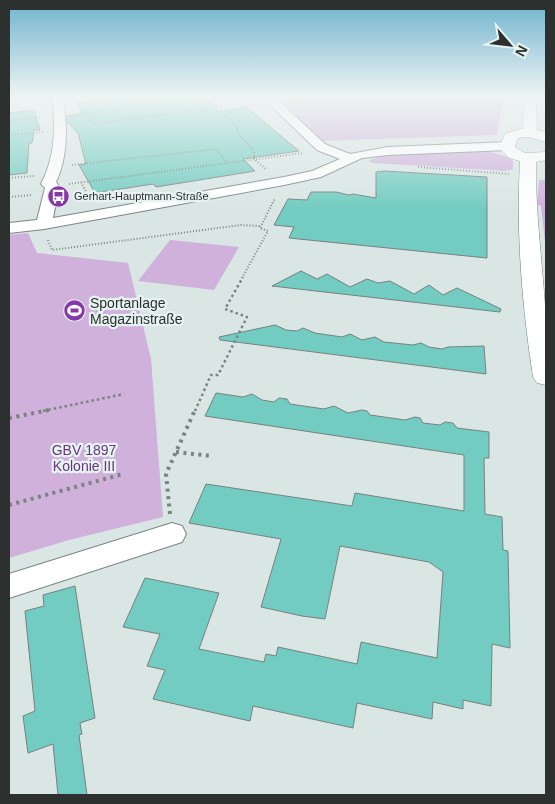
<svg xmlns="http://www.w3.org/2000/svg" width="555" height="804" font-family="Helvetica,sans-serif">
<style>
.green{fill:#cfb1db}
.building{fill:#73ccc1;stroke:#768180}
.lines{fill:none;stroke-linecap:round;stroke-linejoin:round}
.minor-casing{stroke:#7b8684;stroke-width:2}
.secondary-casing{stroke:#7b8684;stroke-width:1}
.path-far2{stroke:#7b8382;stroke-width:2;stroke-dasharray:1 2;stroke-linecap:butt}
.path-far1{stroke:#7b8382;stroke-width:2.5;stroke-dasharray:2.5 3;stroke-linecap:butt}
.path{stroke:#7b8382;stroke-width:4;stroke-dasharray:3 4.5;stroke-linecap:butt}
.minor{fill:#fff;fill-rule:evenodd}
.secondary{fill:#fff;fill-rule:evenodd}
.labels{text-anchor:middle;stroke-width:4.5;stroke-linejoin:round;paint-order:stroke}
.far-poi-label{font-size:11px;fill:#2c302f;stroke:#e7f3f1;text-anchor:start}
.poi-label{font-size:14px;fill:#2c302f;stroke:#e7f3f1;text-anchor:start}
.park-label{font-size:14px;fill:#663679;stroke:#e7f3f1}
</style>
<rect width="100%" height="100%" fill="#d9e6e4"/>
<g class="green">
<polygon points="278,96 504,96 497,135 320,141"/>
<path d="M 484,150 L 508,157 L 513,161 L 513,169 L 506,171 L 373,163 L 368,161 C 400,147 449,151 484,150 Z"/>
<polygon points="539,180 545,180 546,251 541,206 537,204"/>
<polygon points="28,233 37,253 128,263 151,359 163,517 69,540 9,558 9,235"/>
<polygon points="170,240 239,247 214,290 138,281"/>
</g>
<g class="building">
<polygon points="149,96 205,96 219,112 247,108 299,151 243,159 255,171 156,187 153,184 95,193 79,165 86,164 78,133 67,122 67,116 82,114 77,103"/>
<polygon points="34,110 40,130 34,130 32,143 29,143 27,173 9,175 9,113"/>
<polygon points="384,171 487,177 487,258 289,238 294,227 274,225 288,199 307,200 311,192 336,192 349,195 353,194 376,198 376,172"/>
<polygon points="301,271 317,279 327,274 350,287 367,279 378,283 390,281 414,294 429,285 443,295 457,288 501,309 500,312 272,286"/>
<polygon points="275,325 286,330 297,331 303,328 315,333 342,337 350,334 362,340 375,337 384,342 413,345 421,343 429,347 442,349 448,347 484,346 486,374 220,340 219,337"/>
<polygon points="216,393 243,397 252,394 262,400 274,402 279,398 287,399 290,404 324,409 334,406 348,413 362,410 367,411 370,415 405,420 415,417 420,418 423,423 440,425 445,422 453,423 457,428 489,432 489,458 484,458 485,514 502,517 503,550 508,551 510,648 492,644 491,706 463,700 463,709 433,702 432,719 357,703 353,728 253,706 250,721 153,699 165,670 147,666 160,634 123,627 145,578 219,593 199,649 264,662 266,654 276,656 278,647 357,664 361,642 437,658 443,572 429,562 340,546 325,619 302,616 261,607 281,539 189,523 206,484 352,506 355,493 464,511 464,455 205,416"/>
<polygon points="75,586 95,718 80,723 82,734 79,735 87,795 58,795 53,744 28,753 23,716 35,711 25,611 44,606 43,595"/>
</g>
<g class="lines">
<defs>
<g id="minor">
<path d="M 52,96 L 62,96 C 68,124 68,157 56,182 L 59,186 L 53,218 L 284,177 L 312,171 L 340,159 L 317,150 L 271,106 L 266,96 L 276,96 L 280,102 L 325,144 L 350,154 L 388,147 L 508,142 L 514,146 L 508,150 L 388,155 L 362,158 L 321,177 L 284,185 L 44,229 L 9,233 L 9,223 L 37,220 L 45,188 L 41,184 C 55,158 56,125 52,96 Z"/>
<polygon points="172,523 182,526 186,534 182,542 9,598 9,574"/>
</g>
<path id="secondary" d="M 524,96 L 536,96 L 537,130 L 546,132 L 546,142 C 536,140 528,134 517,139 L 515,147 L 525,153 L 546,152 L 546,160 L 536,162 C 535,237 551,311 546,385 L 537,383 L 533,377 C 522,305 516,234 520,161 L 509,158 L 499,148 L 505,134 L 523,128 Z"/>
</defs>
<use href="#minor" class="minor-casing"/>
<use href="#secondary" class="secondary-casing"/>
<g class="path-far2">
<polyline points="211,96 223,113 239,129 236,131 254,151 254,159 266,169"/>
<polyline points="201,109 219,107"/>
<polyline points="221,110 255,105 258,108"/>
<polyline points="75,114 211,98"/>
<polyline points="89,118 95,124 201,109 190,101"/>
<polyline points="9,121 42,117"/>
<polyline points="9,135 43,132"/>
<polyline points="72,165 216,149 227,162"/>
<polyline points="418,167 509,174"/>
<polyline points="9,178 34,176"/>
<polyline points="81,182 91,201"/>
<polyline points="69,184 303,153"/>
<polyline points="9,197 32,195"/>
<polyline points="48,240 52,250 241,225 261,226"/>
<polyline points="242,278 268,231 260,228 275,198"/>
</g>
<g class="path-far1">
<polyline points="43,411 124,394"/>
<polyline points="195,411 211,375 218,375 247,317 225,309 243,277"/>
</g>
<g class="path">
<polyline points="9,418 49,410"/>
<polyline points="176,452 212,456"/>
<polyline points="9,505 123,474"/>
<polyline points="170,514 166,474 195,410"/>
</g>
<use href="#minor" class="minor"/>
<use href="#secondary" class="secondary"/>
</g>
<linearGradient id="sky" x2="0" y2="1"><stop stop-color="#6eb3ce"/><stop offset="0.46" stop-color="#eef4f3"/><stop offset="1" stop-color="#eef4f3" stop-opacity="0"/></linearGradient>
<rect width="555" height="209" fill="url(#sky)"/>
<defs>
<symbol id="bus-disc" viewBox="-11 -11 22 22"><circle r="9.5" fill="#8837a6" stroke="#e7f3f1"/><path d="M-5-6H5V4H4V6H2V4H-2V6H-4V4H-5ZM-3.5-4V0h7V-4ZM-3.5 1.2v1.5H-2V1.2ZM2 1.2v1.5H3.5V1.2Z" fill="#fff"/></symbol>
<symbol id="stadium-disc" viewBox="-11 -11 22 22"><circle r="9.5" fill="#8837a6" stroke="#e7f3f1"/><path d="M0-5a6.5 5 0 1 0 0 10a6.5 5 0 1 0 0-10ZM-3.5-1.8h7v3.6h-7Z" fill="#fff"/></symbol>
</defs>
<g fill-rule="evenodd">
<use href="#bus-disc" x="46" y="184" width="25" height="25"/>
<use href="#stadium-disc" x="62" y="298" width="25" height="25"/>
</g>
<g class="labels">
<g class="far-poi-label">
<text x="74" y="200">Gerhart-Hauptmann-Straße</text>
</g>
<g class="poi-label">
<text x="90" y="308">Sportanlage<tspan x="90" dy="16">Magazinstraße</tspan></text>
</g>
<g class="park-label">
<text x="84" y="455">GBV 1897<tspan x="84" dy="16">Kolonie III</tspan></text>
</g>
</g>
<rect width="555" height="804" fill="none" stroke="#2c302f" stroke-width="20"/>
<g transform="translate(510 45) rotate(118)" stroke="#e7f3f1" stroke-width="4" paint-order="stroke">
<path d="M0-4L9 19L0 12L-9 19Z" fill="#2c302f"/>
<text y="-8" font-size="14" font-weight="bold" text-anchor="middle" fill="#2c302f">N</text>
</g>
</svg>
